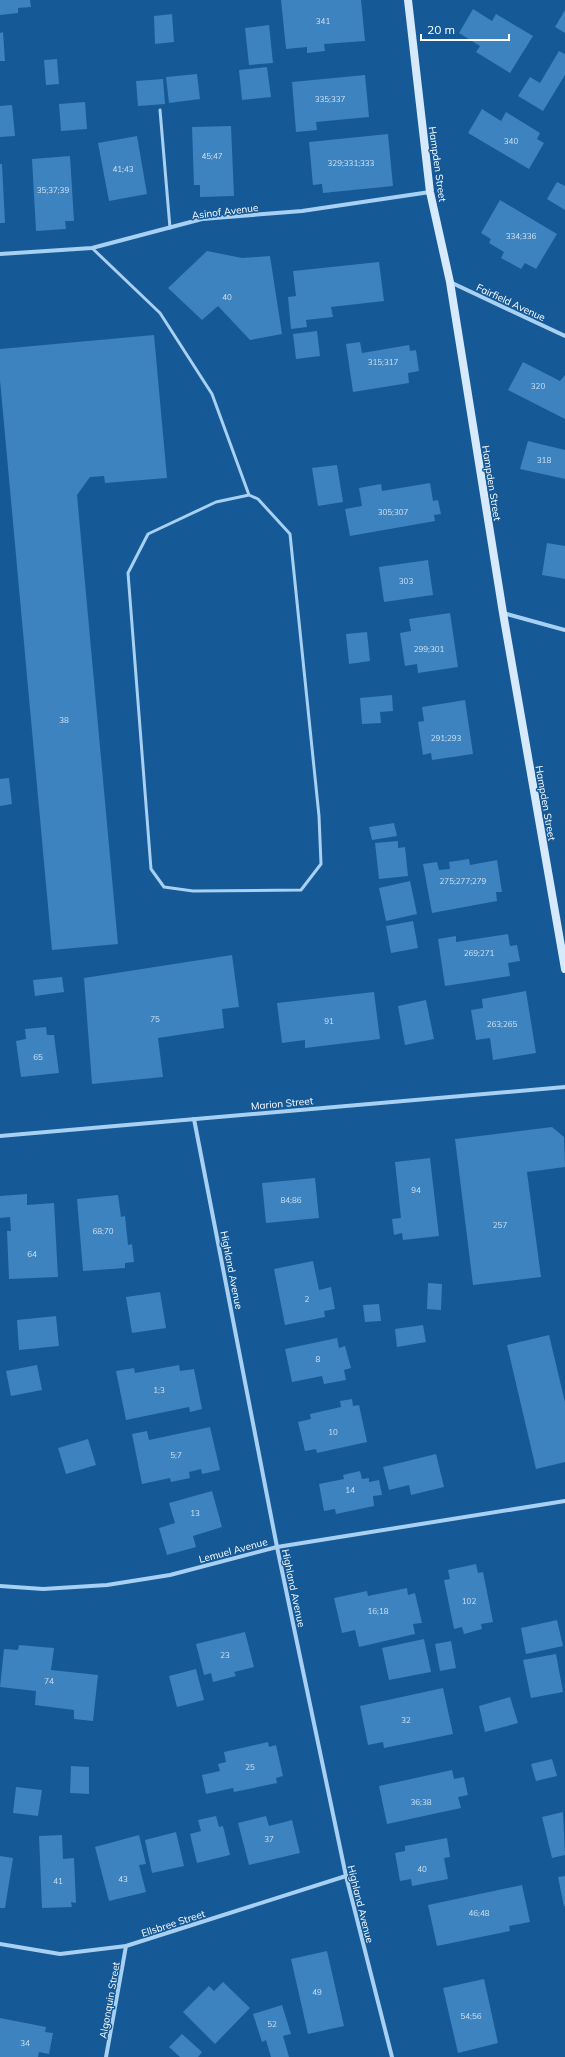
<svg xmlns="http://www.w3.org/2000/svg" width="565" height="2057" font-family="Mulish,sans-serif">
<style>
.building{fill:#3d83bf}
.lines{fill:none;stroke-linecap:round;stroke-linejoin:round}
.service{stroke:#a7d0f2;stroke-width:3}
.minor{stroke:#a7d0f2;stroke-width:4}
.secondary{stroke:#d6eafc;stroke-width:8}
.labels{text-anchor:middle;stroke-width:3;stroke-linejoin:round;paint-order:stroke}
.number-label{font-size:8px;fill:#cee0ef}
.street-label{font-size:10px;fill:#fff;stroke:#155997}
</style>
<rect width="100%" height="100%" fill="#155997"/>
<g class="building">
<polygon points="0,0 30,0 31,7 18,8 18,13 0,15"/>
<polygon points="281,0 361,0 365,41 324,44 325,51 307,53 307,47 286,49"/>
<polygon points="473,9 492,21 496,14 533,36 510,73 476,52 480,46 459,33"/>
<polygon points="565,10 565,33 555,27"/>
<polygon points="172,14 174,42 155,44 154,16"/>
<polygon points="269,25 273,63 249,65 245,28"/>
<polygon points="3,32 5,61 0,61 0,33"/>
<polygon points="559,51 565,54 565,75 543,111 518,96 530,77 540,83"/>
<polygon points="57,59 59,84 46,85 44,60"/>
<polygon points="267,67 271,97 242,100 239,70"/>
<polygon points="197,74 200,99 169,103 166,77"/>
<polygon points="365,75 369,117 316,122 317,130 296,132 292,82"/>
<polygon points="163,79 165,104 138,106 136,81"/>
<polygon points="85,102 87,129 61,131 59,104"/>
<polygon points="12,105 15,136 0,137 0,106"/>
<polygon points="482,109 501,121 506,112 540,133 537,139 544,143 529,169 468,133"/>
<polygon points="231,126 234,196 200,197 200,185 194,185 192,127"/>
<polygon points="388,134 393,186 323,193 322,184 313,185 309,142"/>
<polygon points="137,136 147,194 109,201 98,143"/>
<polygon points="70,156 74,221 65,221 66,229 36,231 32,159"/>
<polygon points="0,164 2,164 5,223 0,223"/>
<polygon points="557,182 565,186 565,210 547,199"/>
<polygon points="500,200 557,234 536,269 525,263 521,269 501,258 504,252 489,243 491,239 481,233"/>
<polygon points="207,251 242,258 270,256 282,334 250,340 218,306 202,320 168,288"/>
<polygon points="379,262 384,301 331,307 333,317 306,320 307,327 291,329 288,297 296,296 293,271"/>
<polygon points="317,331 320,356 296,359 293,334"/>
<polygon points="154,335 167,478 105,483 104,476 90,477 77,495 118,944 52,950 0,380 0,349"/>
<polygon points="360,342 362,353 409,345 410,351 416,350 419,371 408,373 409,383 353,392 346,344"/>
<polygon points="523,362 560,381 565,375 565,419 508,390"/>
<polygon points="528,441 565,450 565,479 520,469"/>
<polygon points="337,465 343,502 318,506 312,468"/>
<polygon points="430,483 433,501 438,500 441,514 434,515 435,521 350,536 345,509 362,506 359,488 381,484 382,491"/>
<polygon points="547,543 565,546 565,579 542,575"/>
<polygon points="428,560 433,595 384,602 379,567"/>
<polygon points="450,613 458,667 418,673 417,664 405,666 400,633 411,631 409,619"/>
<polygon points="367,632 370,661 349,664 346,634"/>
<polygon points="392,695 393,711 380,712 381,723 362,724 360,698"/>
<polygon points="465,700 473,754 432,760 431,753 423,755 418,722 424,721 422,707"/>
<polygon points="9,778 12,804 0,806 0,779"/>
<polygon points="394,823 397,836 372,840 369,827"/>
<polygon points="398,841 398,848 405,847 408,876 379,879 375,843"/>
<polygon points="469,859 470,865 497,860 502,892 496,892 497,901 432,913 423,864 437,862 439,870 450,869 449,862"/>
<polygon points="410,881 417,914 386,921 379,888"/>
<polygon points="413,921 418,948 391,953 386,926"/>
<polygon points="508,934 510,946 517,945 520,961 508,963 510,976 445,986 438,939 456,936 456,942"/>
<polygon points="232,955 239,1007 222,1009 224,1028 158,1038 163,1077 92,1084 84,978"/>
<polygon points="62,977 64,992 35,996 33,980"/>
<polygon points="526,991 536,1053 493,1060 490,1038 476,1040 471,1010 483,1008 482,999"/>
<polygon points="374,992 380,1039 305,1048 305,1040 282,1043 277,1003"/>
<polygon points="426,1000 434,1039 405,1045 398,1006"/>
<polygon points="46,1027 47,1035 54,1035 59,1073 21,1077 16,1041 26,1039 25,1029"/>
<polygon points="552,1127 564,1137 565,1167 527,1172 541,1277 473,1285 455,1139"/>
<polygon points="430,1158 439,1236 403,1240 402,1233 394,1235 392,1219 401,1218 395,1162"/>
<polygon points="315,1178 319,1218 266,1223 262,1183"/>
<polygon points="27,1194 27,1205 54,1203 58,1277 9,1279 7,1231 11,1231 10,1217 0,1218 0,1196"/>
<polygon points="118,1195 121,1217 125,1216 128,1245 132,1244 134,1262 125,1263 125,1268 83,1271 77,1199"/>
<polygon points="313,1261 319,1290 331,1287 335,1309 324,1311 325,1317 285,1325 274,1269"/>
<polygon points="428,1283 442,1284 441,1310 427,1309"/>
<polygon points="160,1292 166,1328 132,1333 126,1297"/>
<polygon points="379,1304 381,1321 365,1322 363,1305"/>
<polygon points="56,1316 59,1346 19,1350 17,1320"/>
<polygon points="423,1325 426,1342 397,1347 395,1329"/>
<polygon points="549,1335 565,1402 565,1462 536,1469 507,1345"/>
<polygon points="337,1338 339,1348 345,1346 351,1368 344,1370 346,1380 324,1384 322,1376 292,1382 285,1349"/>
<polygon points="37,1365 42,1390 11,1396 6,1371"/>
<polygon points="179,1365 180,1371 194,1369 202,1409 190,1412 189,1407 126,1420 116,1371 134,1368 135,1373"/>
<polygon points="352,1399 353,1406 359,1405 367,1442 317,1453 316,1449 305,1451 298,1422 311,1419 310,1414 341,1407 340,1401"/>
<polygon points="210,1427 220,1470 202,1474 201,1469 189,1472 190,1478 171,1482 170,1478 142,1484 132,1434 147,1431 149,1440"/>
<polygon points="88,1439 96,1465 66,1474 58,1448"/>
<polygon points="436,1454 444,1487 411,1495 409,1485 389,1490 383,1467"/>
<polygon points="360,1471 362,1479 369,1478 369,1482 379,1480 382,1495 373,1496 374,1506 336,1514 335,1509 324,1511 319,1484 344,1479 343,1475"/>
<polygon points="212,1491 222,1527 193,1536 196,1547 167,1555 159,1528 175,1523 169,1503"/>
<polygon points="476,1564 478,1573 483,1572 493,1622 481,1624 482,1629 464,1634 462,1627 454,1629 444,1580 450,1579 448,1570"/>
<polygon points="407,1588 408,1595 415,1593 422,1623 413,1624 415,1634 359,1647 355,1630 342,1633 334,1598 367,1591 368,1596"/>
<polygon points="557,1620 563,1646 526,1654 521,1628"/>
<polygon points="245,1632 254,1667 234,1672 236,1676 213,1682 211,1673 204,1675 196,1644"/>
<polygon points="424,1639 431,1672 389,1680 382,1648"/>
<polygon points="451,1641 456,1668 440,1671 435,1644"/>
<polygon points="19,1645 54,1648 51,1670 98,1675 93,1721 74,1719 74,1710 35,1705 36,1691 0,1687 4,1649 18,1650"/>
<polygon points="556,1654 563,1692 531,1698 523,1660"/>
<polygon points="196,1669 204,1700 177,1707 169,1676"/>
<polygon points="443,1688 453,1734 384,1748 383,1742 368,1745 360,1706"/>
<polygon points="510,1697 518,1723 485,1732 479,1706"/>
<polygon points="268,1742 269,1747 276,1745 283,1776 276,1778 277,1783 234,1792 233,1788 206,1794 202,1775 220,1771 218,1764 226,1762 224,1752"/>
<polygon points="552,1759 557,1776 536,1781 531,1764"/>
<polygon points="71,1766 89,1767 89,1794 70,1793"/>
<polygon points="452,1770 454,1779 464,1777 468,1795 458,1797 461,1808 387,1824 379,1786"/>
<polygon points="16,1787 42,1790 38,1816 13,1813"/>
<polygon points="563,1812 565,1855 552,1858 542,1817"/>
<polygon points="216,1816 219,1827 223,1826 230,1855 197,1863 190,1834 201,1831 198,1820"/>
<polygon points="266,1816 269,1826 292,1820 300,1853 249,1865 238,1823"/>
<polygon points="176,1832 184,1866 152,1873 145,1840"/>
<polygon points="62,1835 63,1859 74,1858 76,1903 71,1902 72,1907 42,1908 39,1836"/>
<polygon points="139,1835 146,1864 139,1865 146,1892 109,1901 95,1847"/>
<polygon points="447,1838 450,1857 444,1858 448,1879 412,1886 411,1879 400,1881 395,1853 405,1851 405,1846"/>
<polygon points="0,1856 13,1858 5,1908 0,1908"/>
<polygon points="565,1876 565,1906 564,1906 558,1877"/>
<polygon points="522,1885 530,1922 509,1926 510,1931 437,1946 428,1905"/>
<polygon points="327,1951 344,2026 308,2034 291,1959"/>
<polygon points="484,1979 498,2043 458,2053 443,1988"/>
<polygon points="223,1982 250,2008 215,2044 183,2012 209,1986 214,1991"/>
<polygon points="282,2005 291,2034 283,2036 289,2057 271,2057 266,2040 262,2042 253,2014"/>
<polygon points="0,2018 46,2027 45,2032 53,2033 49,2054 39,2052 38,2057 0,2057"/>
<polygon points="182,2034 202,2052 198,2057 180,2057 169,2047"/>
</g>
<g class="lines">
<g class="service">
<polyline points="160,110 170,228"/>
<polyline points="92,248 160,313 212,394 249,495 258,499 290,534 319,816 321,864 301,890 193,891 164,887 151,869 128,573 148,534 216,502 249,495"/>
</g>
<g class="minor">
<polyline points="0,254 92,248 202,219 302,211 430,192"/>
<polyline points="450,282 565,336"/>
<polyline points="503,613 565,630"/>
<polyline points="194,1119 277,1547 346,1876 392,2057"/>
<polyline points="0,1136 565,1087"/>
<polyline points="0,1586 43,1589 107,1585 170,1575 277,1547 565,1501"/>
<polyline points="0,1944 60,1954 126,1946 346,1876"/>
<polyline points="106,2057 126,1946"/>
</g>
<polyline class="secondary" points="408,0 430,192 450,282 503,613 565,969"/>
</g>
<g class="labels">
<g class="number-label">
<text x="323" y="24">341</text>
<text x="330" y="102">335;337</text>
<text x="511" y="144">340</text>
<text x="212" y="159">45;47</text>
<text x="351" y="166">329;331;333</text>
<text x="123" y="172">41;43</text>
<text x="53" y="193">35;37;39</text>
<text x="521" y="239">334;336</text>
<text x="227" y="300">40</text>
<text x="383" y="365">315;317</text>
<text x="538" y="389">320</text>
<text x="544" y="463">318</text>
<text x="393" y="515">305;307</text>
<text x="406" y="584">303</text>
<text x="429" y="652">299;301</text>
<text x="64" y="723">38</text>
<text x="446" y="741">291;293</text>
<text x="463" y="884">275;277;279</text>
<text x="479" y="956">269;271</text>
<text x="155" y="1022">75</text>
<text x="329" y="1024">91</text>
<text x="502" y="1027">263;265</text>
<text x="38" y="1060">65</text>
<text x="416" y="1193">94</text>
<text x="291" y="1203">84;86</text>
<text x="500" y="1228">257</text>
<text x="103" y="1234">68;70</text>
<text x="32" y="1257">64</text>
<text x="307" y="1302">2</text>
<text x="318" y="1362">8</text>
<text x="159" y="1393">1;3</text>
<text x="333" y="1435">10</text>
<text x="176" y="1458">5;7</text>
<text x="350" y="1493">14</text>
<text x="195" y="1516">13</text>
<text x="469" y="1604">102</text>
<text x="378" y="1614">16;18</text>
<text x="225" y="1658">23</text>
<text x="49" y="1684">74</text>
<text x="406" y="1723">32</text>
<text x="250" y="1770">25</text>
<text x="421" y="1805">36;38</text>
<text x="269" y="1842">37</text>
<text x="422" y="1872">40</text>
<text x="123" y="1882">43</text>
<text x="58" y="1884">41</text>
<text x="479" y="1916">46;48</text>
<text x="317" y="1995">49</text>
<text x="471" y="2019">54;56</text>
<text x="272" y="2027">52</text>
<text x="25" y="2046">34</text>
</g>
<g class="street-label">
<text transform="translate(438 164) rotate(82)" y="4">Hampden Street</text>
<text transform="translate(225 211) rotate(-7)" y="4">Asinof Avenue</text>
<text transform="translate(511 302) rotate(25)" y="4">Fairfield Avenue</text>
<text transform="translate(492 483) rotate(81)" y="4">Hampden Street</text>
<text transform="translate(546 803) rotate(80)" y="4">Hampden Street</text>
<text transform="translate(282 1103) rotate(-5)" y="4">Marion Street</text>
<text transform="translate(232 1270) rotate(79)" y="4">Highland Avenue</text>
<text transform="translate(233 1550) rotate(-15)" y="4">Lemuel Avenue</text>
<text transform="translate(294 1588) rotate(78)" y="4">Highland Avenue</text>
<text transform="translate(361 1904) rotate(76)" y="4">Highland Avenue</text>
<text transform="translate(173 1923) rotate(-18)" y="4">Ellsbree Street</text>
<text transform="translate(109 2000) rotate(-80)" y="4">Algonquin Street</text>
</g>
</g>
<path d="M421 34v6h88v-6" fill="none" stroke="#ffffff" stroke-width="2"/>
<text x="427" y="34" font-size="12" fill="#ffffff" stroke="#155997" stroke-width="3" paint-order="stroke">20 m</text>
</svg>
